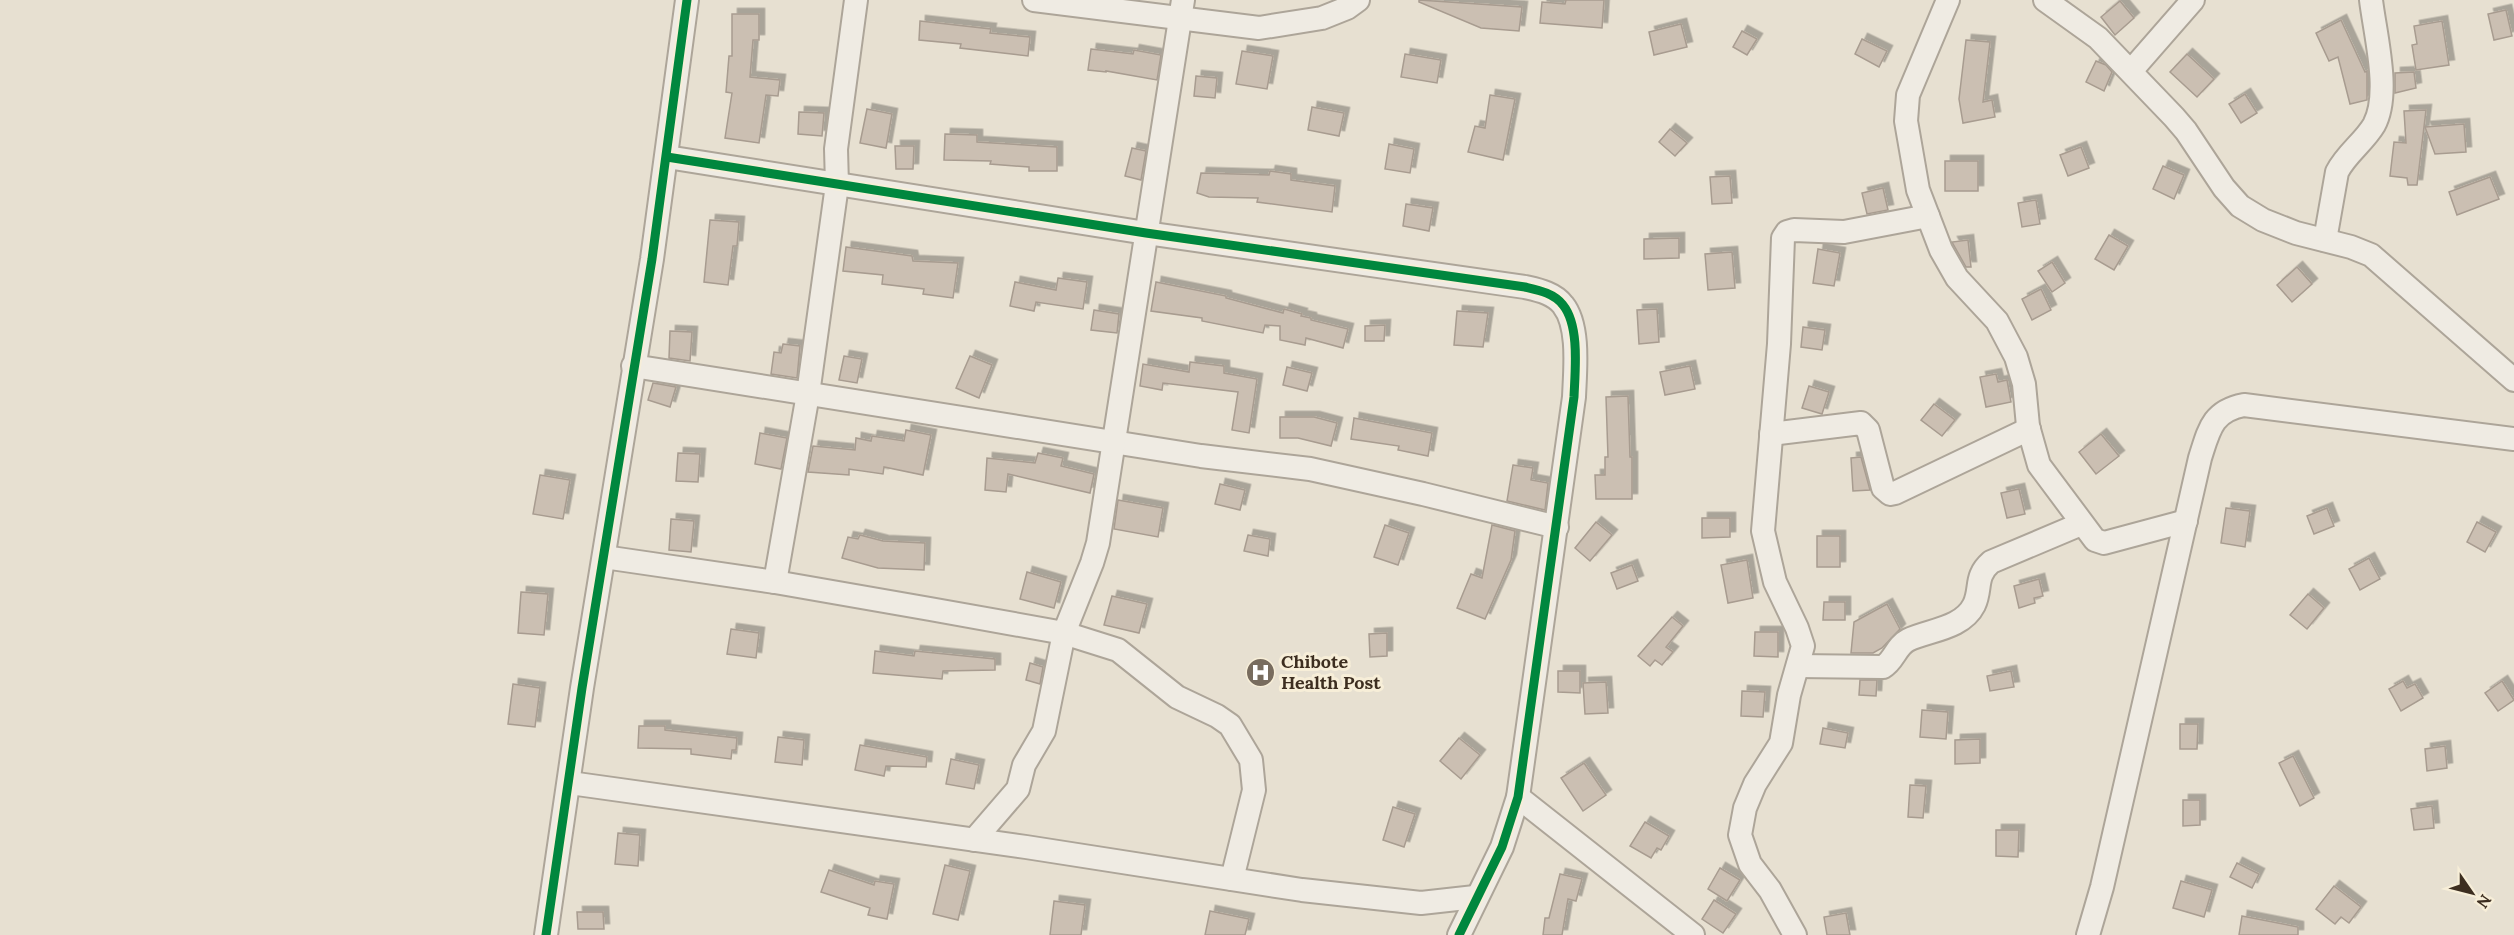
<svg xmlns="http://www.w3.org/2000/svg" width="2514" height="935" font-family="Lora,serif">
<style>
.building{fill:#cbbfb2;stroke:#a89c90;stroke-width:1.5;filter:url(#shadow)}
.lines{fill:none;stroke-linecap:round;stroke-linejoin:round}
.minor-casing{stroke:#ada599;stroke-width:26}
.minor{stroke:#efebe3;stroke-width:22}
.cycleway-casing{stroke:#f7eed8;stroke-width:13}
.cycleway{stroke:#00873e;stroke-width:9}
.labels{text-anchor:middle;stroke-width:6;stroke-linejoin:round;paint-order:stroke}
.poi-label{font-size:18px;font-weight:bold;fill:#3d2e20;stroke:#f7eed8;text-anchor:start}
</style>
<defs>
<filter id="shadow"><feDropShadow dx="5.5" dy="-5.5" stdDeviation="0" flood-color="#0004"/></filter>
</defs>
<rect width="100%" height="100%" fill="#e7e0d1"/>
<g class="building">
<polygon points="1419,0 1522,7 1519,31 1481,28 1419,2"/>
<polygon points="1566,0 1604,0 1602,28 1540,23 1542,2 1565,4"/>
<polygon points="2120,1 2134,18 2115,35 2101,17"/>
<polygon points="2506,10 2512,36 2494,40 2488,14"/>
<polygon points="732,14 759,14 759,40 753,40 750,77 780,80 778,96 766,95 759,143 725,138 732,93 726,92 729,56 732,56"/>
<polygon points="2341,20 2365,72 2367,71 2367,100 2350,104 2338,57 2329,61 2316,33"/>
<polygon points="920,21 991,29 990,33 1030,37 1028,56 960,48 961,44 919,40"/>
<polygon points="2442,21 2449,65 2416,70 2412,45 2417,44 2414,26"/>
<polygon points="1681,24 1687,47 1654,55 1649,32"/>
<polygon points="1742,31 1757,39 1747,55 1733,47"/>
<polygon points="1862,39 1887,51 1879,67 1855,54"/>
<polygon points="1966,40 1990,42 1983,102 1992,100 1995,117 1963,123 1959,99"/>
<polygon points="1091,49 1133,54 1134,50 1161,55 1157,80 1106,71 1106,72 1088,70"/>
<polygon points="1242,51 1273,56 1267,89 1236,84"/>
<polygon points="1405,54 1441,60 1437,83 1401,77"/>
<polygon points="2187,54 2214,79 2197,97 2170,72"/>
<polygon points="2096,61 2106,65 2112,72 2104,91 2086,82"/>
<polygon points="2414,72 2416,88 2395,93 2395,73"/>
<polygon points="1196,76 1217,78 1215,98 1194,96"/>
<polygon points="2245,94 2257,113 2241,123 2229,104"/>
<polygon points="1490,95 1515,99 1503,160 1468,152 1475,126 1485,128"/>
<polygon points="1312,107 1344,113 1339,136 1308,130"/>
<polygon points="867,109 892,114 886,148 860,143"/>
<polygon points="2426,110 2417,185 2408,185 2407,178 2390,176 2394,142 2406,143 2404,111"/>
<polygon points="799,112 824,113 822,136 798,134"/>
<polygon points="2464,124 2466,152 2435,154 2425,127"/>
<polygon points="1670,129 1687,143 1675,156 1659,142"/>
<polygon points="945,134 977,135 977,142 1057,147 1057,171 1029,171 1029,167 990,164 991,161 944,160"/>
<polygon points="1389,144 1414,149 1410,173 1385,169"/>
<polygon points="895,146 914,146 913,169 896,169"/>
<polygon points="2081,147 2089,168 2068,176 2060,155"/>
<polygon points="1132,148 1146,151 1141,180 1125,176"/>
<rect x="1945" y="161" width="33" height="30"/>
<polygon points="2163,166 2184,175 2174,199 2153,189"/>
<polygon points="1270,171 1291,174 1291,180 1335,186 1332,212 1257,202 1258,198 1209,197 1197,193 1201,173 1269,175"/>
<polygon points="1730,176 1732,203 1712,204 1710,177"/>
<polygon points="2490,177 2499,199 2457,215 2449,192"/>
<polygon points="1883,188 1888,210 1867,214 1862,193"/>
<polygon points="2036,200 2040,224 2022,227 2018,203"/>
<polygon points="1406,204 1433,208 1429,231 1403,226"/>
<polygon points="710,220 739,222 737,246 733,246 728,285 704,282"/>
<polygon points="2109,235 2128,246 2114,270 2095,259"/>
<polygon points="1679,238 1679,258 1644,259 1644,239"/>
<polygon points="1968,240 1971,267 1966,267 1952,242"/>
<polygon points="846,247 912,256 913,261 958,263 953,298 923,294 924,289 882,284 883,275 843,271"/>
<polygon points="1818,249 1840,253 1834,286 1813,283"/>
<polygon points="1732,252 1735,288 1708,290 1705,254"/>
<polygon points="2052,262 2065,283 2052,292 2038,271"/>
<polygon points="2297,267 2312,284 2292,302 2277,285"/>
<polygon points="1058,278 1087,282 1083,309 1036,302 1034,311 1010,306 1015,282 1056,290"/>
<polygon points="1156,282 1226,296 1226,298 1283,313 1284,309 1302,314 1301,316 1311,318 1311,320 1348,329 1343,348 1306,338 1305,345 1280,340 1280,326 1265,325 1263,333 1202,321 1202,318 1151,311"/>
<polygon points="2041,289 2051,310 2032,320 2022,299"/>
<polygon points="1657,309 1659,342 1639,344 1637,310"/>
<polygon points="1094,310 1119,314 1117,333 1091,330"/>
<polygon points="1457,311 1488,313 1483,347 1454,345"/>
<polygon points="1385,325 1384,341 1365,341 1365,326"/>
<polygon points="1803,327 1825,330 1822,350 1801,347"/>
<polygon points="670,331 692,332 690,361 669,358"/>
<polygon points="783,344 800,346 797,378 771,374 774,352 781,353"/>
<polygon points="844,356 862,359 857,383 839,380"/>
<polygon points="970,356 992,365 979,398 956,388"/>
<polygon points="1190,362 1224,366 1224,373 1257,379 1249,433 1232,430 1238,392 1163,383 1162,390 1140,386 1143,364 1189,372"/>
<polygon points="1690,366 1695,389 1665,395 1660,372"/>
<polygon points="1287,367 1312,373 1307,391 1283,385"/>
<polygon points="1996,374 1998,382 2007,380 2011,402 1986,407 1980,377"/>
<polygon points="653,383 676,387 670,407 648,400"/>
<polygon points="1809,386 1829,392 1822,414 1802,408"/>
<polygon points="1628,396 1630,457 1632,457 1632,499 1596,499 1595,475 1605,475 1605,457 1608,457 1606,397"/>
<polygon points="1934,404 1955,420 1942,436 1921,420"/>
<polygon points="1280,417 1314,417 1337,423 1331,446 1298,438 1280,438"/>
<polygon points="1354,418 1432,433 1428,456 1398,450 1399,446 1351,439"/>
<polygon points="906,430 931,435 923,475 884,467 883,474 849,469 849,475 808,472 813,446 855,450 856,438 871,441 872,436 904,441"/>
<polygon points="760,433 787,438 781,469 755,464"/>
<polygon points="2101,434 2119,456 2096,474 2079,452"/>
<polygon points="678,453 700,454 698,482 676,481"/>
<polygon points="1038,453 1063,458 1061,466 1094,474 1090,493 1008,474 1006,492 985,490 987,458 1035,463"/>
<polygon points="1861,457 1870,490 1853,491 1851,458"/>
<polygon points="1513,465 1533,468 1531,480 1548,483 1545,510 1507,501"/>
<polygon points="540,475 570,480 563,519 533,514"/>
<polygon points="1220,484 1245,490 1240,510 1215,504"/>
<polygon points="2019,489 2025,514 2007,518 2001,493"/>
<polygon points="1118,500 1163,508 1158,537 1114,529"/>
<polygon points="2226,508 2250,511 2245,547 2221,543"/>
<polygon points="2327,508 2334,526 2314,534 2307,516"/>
<polygon points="1702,518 1730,518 1730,537 1702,538"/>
<polygon points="671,519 694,521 691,552 669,550"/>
<polygon points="1596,522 1612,535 1590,561 1575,548"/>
<polygon points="2477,522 2496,532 2485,552 2467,542"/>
<polygon points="1385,525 1409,533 1398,565 1374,557"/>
<polygon points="1492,525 1515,531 1511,560 1485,619 1457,608 1471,574 1482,578"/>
<polygon points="860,535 883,541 925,543 924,570 878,568 842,558 848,537 858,539"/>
<polygon points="1248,535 1270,539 1268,556 1244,551"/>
<rect x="1817" y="536" width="23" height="31"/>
<polygon points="2369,558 2380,579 2360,590 2349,569"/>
<polygon points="1747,560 1753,598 1728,603 1721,565"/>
<polygon points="1632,565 1638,581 1617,589 1611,573"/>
<polygon points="1027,572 1061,582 1054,608 1020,599"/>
<polygon points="2039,579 2043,596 2034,598 2035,603 2019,608 2014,586"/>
<polygon points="521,592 548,594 544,635 518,633"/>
<polygon points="2308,594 2324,608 2307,629 2290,615"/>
<polygon points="1112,596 1147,604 1139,633 1104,625"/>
<polygon points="1824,602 1845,602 1845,620 1823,620"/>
<polygon points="1887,604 1900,629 1882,648 1873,653 1851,653 1854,622"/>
<polygon points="1672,617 1683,626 1666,647 1673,652 1662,665 1655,660 1650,666 1638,656"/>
<polygon points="731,629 759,633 756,658 727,654"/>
<polygon points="1755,632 1778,632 1778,657 1754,656"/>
<polygon points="1387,633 1387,656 1370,657 1369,634"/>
<polygon points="875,651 914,656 915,651 995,659 995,670 943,671 942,679 873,673"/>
<polygon points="1030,663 1043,667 1040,684 1026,680"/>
<polygon points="1558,671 1580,671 1580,693 1558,692"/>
<polygon points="2011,671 2014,687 1990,691 1987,676"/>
<polygon points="1860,680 1877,680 1876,696 1859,695"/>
<polygon points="2403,681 2407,688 2415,684 2423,698 2401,711 2389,689"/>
<polygon points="2502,681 2514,700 2498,711 2485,693"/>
<polygon points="1606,682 1608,713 1585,714 1583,683"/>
<polygon points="513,684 540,688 535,727 508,724"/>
<polygon points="1742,691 1765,692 1763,717 1741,716"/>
<polygon points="1922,710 1948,712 1946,739 1920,737"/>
<polygon points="2180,724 2198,724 2197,749 2180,749"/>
<polygon points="639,726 665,726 665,730 737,738 736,750 732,750 731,759 691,754 691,749 638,748"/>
<polygon points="1823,728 1848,733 1845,748 1820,744"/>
<polygon points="778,737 804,740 802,765 775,762"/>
<polygon points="1459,738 1480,755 1461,779 1440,761"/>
<polygon points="1980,739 1980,763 1955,764 1955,740"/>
<polygon points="860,745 927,757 926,767 886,766 884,776 855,770"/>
<polygon points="2445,746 2447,768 2427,771 2425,749"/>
<polygon points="2293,756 2314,798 2300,806 2279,763"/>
<polygon points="951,759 979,765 974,789 946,784"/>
<polygon points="1584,763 1606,795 1583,811 1561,778"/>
<polygon points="1910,785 1926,786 1923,818 1908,817"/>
<polygon points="2183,800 2200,800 2200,825 2183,826"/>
<polygon points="2432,806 2434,828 2414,830 2411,809"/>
<polygon points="1393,807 1415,814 1404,847 1383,840"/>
<polygon points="1645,822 1669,836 1661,850 1657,848 1651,858 1630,846"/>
<polygon points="1996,830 2019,830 2018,857 1996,856"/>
<polygon points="618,833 640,835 638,866 615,864"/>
<polygon points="2237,863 2259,874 2252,888 2230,877"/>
<polygon points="945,865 970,871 958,920 933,914"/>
<polygon points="1720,868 1740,880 1727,901 1708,889"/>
<polygon points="829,870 874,885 875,881 894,884 887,919 868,915 870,908 821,892"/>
<polygon points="1560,874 1582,879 1576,901 1568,899 1562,935 1543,935 1545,918 1549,918"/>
<polygon points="2181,881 2212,890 2204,917 2173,908"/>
<polygon points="2334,886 2361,907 2349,923 2341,917 2335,924 2316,909"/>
<polygon points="1714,900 1736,914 1723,933 1702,919"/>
<polygon points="1054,901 1085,905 1081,935 1050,935"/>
<polygon points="1210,911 1249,919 1245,935 1205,935"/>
<polygon points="577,912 603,912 604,929 578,929"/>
<polygon points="1846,913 1850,935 1827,935 1824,917"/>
<polygon points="2242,916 2298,927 2298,935 2239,935"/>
</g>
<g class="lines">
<defs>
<g id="minor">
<polyline points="1034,0 1259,28 1322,18 1347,8 1358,0"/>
<polyline points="1948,0 1908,95 1906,121 1918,190 1941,250 1957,278 1997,321 2016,357 2024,384 2028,426 2039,465 2095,540 2104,543 2186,521"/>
<polyline points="2045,0 2098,38 2174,117 2186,131 2224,188 2240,206 2263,220 2296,233 2351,247 2371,255 2514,380"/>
<polyline points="2131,71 2193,0"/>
<path d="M 667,157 L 1146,233 L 1525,287 C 1538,290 1554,293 1563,305 C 1580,326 1575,371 1574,397 L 1518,797 L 1502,847 L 1459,935"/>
<path d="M 2325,240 L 2337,172 C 2346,154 2364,142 2374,125 C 2391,94 2375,34 2371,0"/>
<polyline points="633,366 1201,456 1310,469 1423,494 1557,527"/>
<polyline points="1771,434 1861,423 1868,430 1883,488 1890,494 1895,493 2029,429"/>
<polyline points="604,557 775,582 930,609 1064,633 1118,650 1177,697 1217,716 1230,725 1251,760 1254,790 1232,879"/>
<polyline points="775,582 808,394 837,185 836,149 856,0"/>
<path d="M 1798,666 L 1883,667 C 1894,661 1896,646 1908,640 C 1929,630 1962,629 1974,605 C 1982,588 1974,577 1991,562 L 2081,524"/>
<polyline points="570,783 1026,847 1302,890 1421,903 1475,897"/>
<polyline points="1518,797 1693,935"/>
<polyline points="974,840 1018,789 1024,765 1044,731 1064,633 1092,563 1098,543 1183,0"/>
<polyline points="546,935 582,688 652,259 687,0"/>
<polyline points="1795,935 1770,890 1750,864 1740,835 1745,808 1755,784 1781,743 1789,695 1803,646 1797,628 1775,582 1763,531 1779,344 1783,238 1787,232 1794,230 1844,232 1928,216"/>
<path d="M 2088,935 L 2102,887 L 2200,458 C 2209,430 2212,411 2244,405 L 2514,439"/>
</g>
</defs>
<use href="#minor" class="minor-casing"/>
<use href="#minor" class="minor"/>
<defs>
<g id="cycleway">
<path d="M 667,157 L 1146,233 L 1525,287 C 1538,290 1554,293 1563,305 C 1580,326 1575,371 1574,397 L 1518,797 L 1502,847 L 1459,935"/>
<polyline points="546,935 582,688 652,259 687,0"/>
</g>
</defs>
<use href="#cycleway" class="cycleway-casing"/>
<use href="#cycleway" class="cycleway"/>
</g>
<defs>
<symbol id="hospital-disc" viewBox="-11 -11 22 22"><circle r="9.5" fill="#786c5e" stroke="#f7eed8"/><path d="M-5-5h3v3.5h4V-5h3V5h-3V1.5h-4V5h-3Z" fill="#fff"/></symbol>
</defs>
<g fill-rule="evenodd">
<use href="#hospital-disc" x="1244" y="656" width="33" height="33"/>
</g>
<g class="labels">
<g class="poi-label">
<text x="1281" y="668">Chibote<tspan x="1281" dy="21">Health Post</tspan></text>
</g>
</g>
<g transform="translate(2472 893) rotate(125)" stroke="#f7eed8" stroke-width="4.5" paint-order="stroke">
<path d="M0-4.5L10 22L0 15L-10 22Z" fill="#3d2e20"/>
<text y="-9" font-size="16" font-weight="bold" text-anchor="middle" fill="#3d2e20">N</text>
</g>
</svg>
